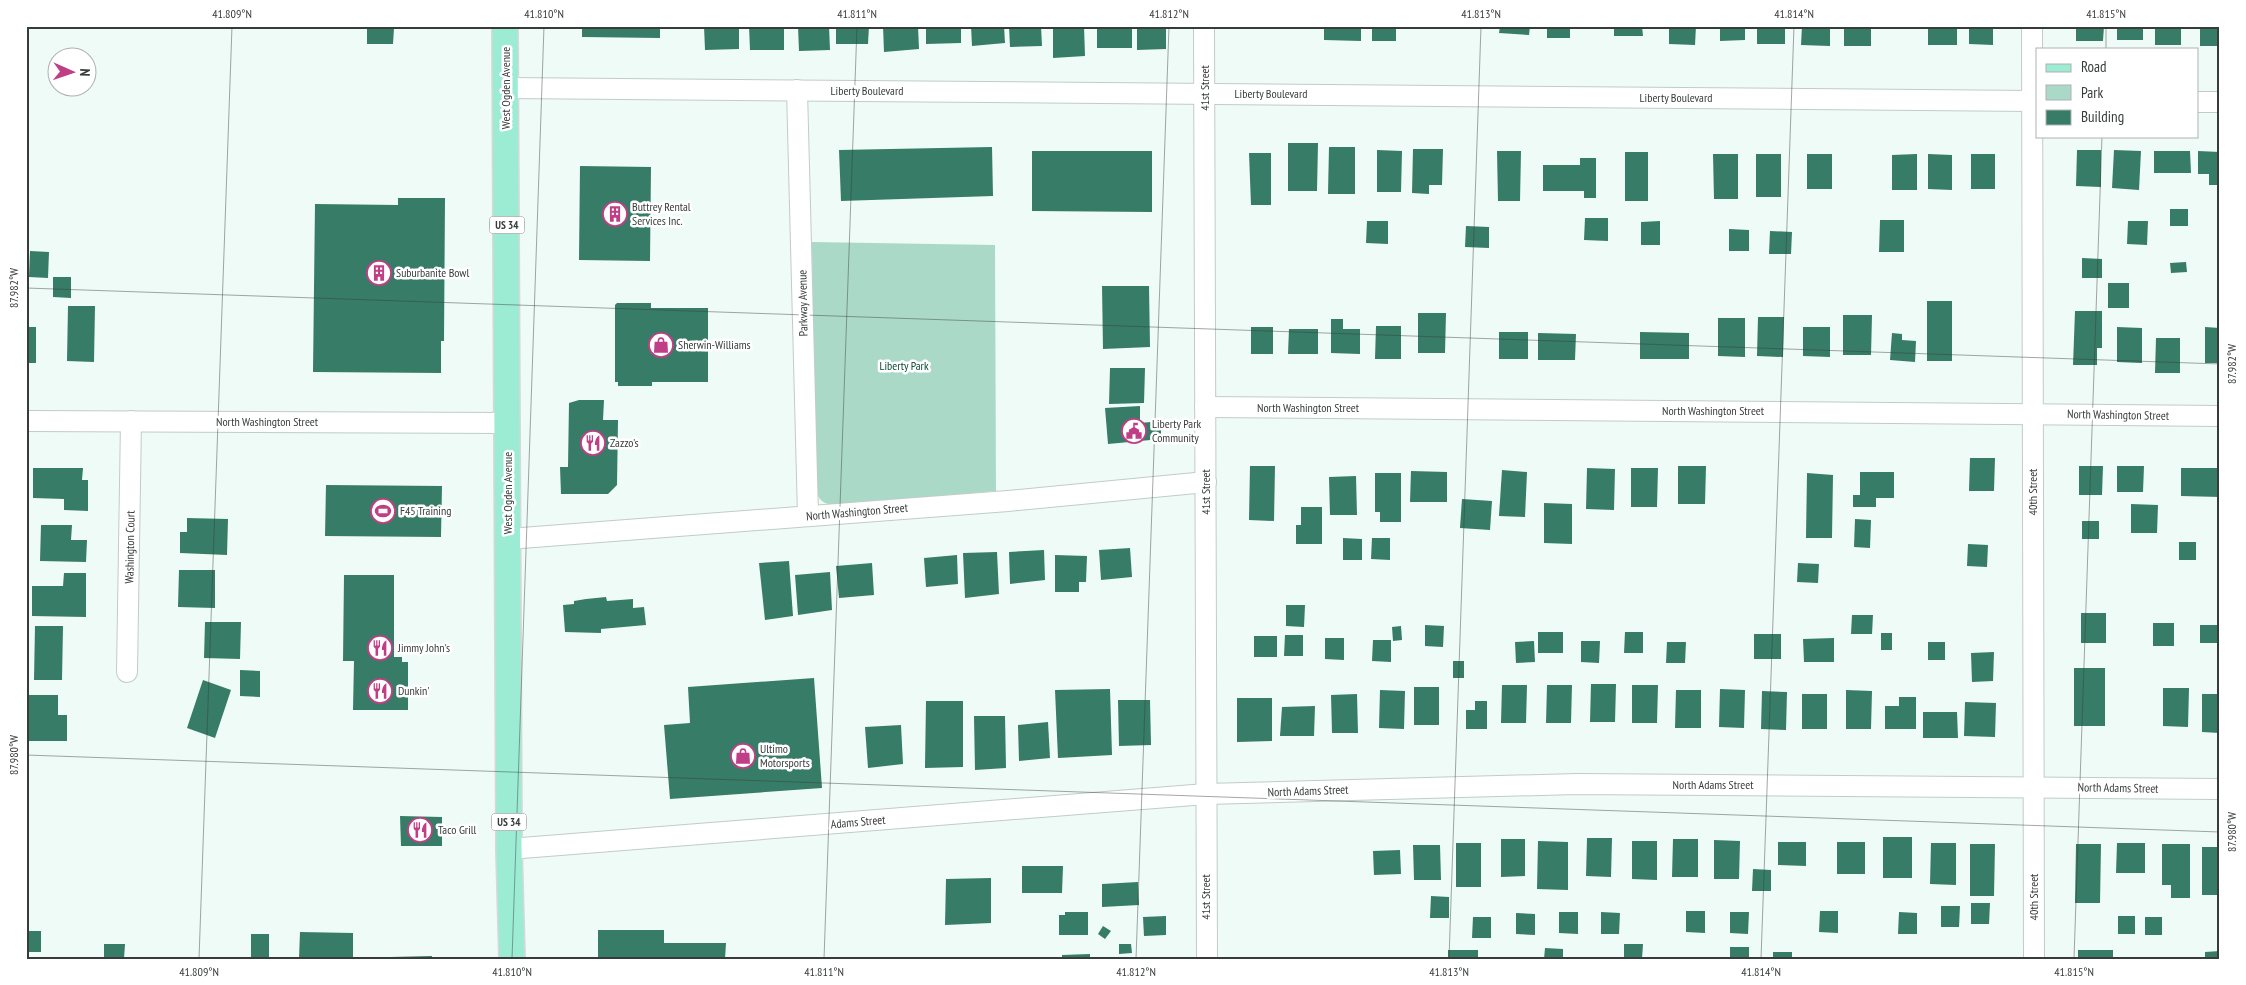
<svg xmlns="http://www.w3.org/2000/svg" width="2246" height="985" font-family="'PT Sans Narrow',sans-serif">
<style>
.green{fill:#abd9c8}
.building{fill:#377c66}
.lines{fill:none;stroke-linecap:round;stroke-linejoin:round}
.minor-casing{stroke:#c1ccc8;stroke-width:22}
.major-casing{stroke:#d7d8d8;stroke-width:28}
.minor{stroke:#fff;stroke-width:20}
.major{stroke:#9cebd3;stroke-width:25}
.ticks{fill:none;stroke:#373c3a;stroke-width:1;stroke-opacity:0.45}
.labels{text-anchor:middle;stroke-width:5;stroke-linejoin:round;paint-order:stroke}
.shield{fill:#fff;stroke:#737675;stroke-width:1}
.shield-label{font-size:11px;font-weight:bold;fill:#373c3a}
.street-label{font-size:12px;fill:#373c3a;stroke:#fff}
.poi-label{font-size:12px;fill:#373c3a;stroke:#fff;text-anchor:start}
.park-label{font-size:12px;fill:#0d4838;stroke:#fff}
.neatline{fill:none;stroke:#373c3a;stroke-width:2}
.ticks-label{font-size:12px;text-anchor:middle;fill:#373c3a}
</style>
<rect width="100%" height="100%" fill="#effbf6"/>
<path class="green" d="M 812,242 L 995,245 L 996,491 L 832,505 C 820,503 818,497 814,486 Z"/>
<g class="building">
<polygon points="582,26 660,26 660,38 582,37"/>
<polygon points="704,26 739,26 739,49 705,50"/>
<polygon points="749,26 784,26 784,50 750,50"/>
<polygon points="798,26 829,26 830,50 799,51"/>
<polygon points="836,26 869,26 868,44 836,44"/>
<polygon points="883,26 918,26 919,49 884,52"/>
<polygon points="926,26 961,26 961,43 926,44"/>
<polygon points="971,26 1004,26 1005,43 972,46"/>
<polygon points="1009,26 1041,26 1042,46 1010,47"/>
<polygon points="1053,26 1084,26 1085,56 1053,58"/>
<rect x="1097" y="26" width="35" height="22"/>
<polygon points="1137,26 1166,26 1166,49 1137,50"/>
<polygon points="1324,26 1361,26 1361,41 1324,40"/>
<rect x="1372" y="26" width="24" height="15"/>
<polygon points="1500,26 1530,26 1529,35 1499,33"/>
<rect x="1547" y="26" width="23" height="12"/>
<polygon points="1614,26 1642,26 1643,36 1614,36"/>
<polygon points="1669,26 1696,26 1695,45 1669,44"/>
<polygon points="1720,26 1745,26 1745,40 1720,41"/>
<rect x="1757" y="26" width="28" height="18"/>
<polygon points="1802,26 1830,26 1830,46 1801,45"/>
<rect x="1844" y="26" width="27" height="20"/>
<rect x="1928" y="26" width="29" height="19"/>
<polygon points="1969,26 1993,26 1993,45 1969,44"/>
<polygon points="2076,26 2104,26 2103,41 2076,41"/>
<rect x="2117" y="26" width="26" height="14"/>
<rect x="2155" y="26" width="26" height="19"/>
<rect x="2200" y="26" width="20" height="20"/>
<polygon points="367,28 394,28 393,44 367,44"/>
<polygon points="1288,143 1318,143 1317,191 1288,191"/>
<polygon points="992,147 993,196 841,201 839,150"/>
<polygon points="1329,147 1355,147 1355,194 1328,194"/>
<polygon points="1413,149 1443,149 1442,185 1429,185 1429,194 1412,193"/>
<polygon points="1377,150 1402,151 1401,192 1377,192"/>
<polygon points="2077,150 2101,150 2101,187 2076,186"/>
<polygon points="2114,150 2141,151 2139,190 2112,188"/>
<polygon points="1032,151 1152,151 1152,212 1032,211"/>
<polygon points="1497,151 1521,151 1520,201 1498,201"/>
<polygon points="2154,151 2190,151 2191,173 2154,173"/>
<polygon points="2198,151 2220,152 2220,185 2209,185 2209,174 2198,174"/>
<rect x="1625" y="152" width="23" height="49"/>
<polygon points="1249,153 1271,153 1271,205 1251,205"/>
<polygon points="1713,154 1738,154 1738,199 1714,199"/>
<rect x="1756" y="154" width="25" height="43"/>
<rect x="1807" y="154" width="25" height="35"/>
<polygon points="1917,154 1917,190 1892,190 1892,155"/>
<polygon points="1928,154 1952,155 1952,190 1928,189"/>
<rect x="1971" y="154" width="24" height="35"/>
<polygon points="1580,158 1596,158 1596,198 1584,198 1584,191 1543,191 1543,165 1580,165"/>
<polygon points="580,166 651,167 650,261 579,260"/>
<polygon points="398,198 445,198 444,341 441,341 441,373 313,372 315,204 398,205"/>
<rect x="2170" y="209" width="18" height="17"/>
<polygon points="1585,218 1608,218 1608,241 1584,240"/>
<polygon points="1880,220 1904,220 1904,252 1879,252"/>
<polygon points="1367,221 1388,221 1388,244 1366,243"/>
<polygon points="1660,221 1660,245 1641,245 1641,222"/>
<polygon points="2128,221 2148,221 2147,245 2127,244"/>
<polygon points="1466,226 1489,227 1489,248 1465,247"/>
<polygon points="1729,229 1749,230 1749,251 1729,251"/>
<polygon points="1770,231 1792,232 1791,254 1769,254"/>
<polygon points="30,251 49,252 48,278 29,277"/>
<polygon points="2082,258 2102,259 2102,278 2082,278"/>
<polygon points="2186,262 2187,272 2171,273 2170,263"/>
<polygon points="53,277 71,277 71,298 53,297"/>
<rect x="2108" y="283" width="21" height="25"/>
<polygon points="1102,286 1149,286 1150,347 1103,349"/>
<rect x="1927" y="301" width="25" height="60"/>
<polygon points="617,303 651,303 651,308 708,308 708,382 652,382 652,386 618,386 618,382 615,382 615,305"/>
<polygon points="68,306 95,306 94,362 67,361"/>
<polygon points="2075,311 2102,311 2102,348 2097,348 2097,365 2073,365"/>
<polygon points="1418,313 1446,313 1445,353 1418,353"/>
<polygon points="1843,315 1872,315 1871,355 1843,355"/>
<polygon points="1758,317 1784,317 1783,357 1757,356"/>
<polygon points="1718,318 1745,318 1745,357 1718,356"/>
<polygon points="1331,319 1343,319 1343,329 1360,329 1360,354 1331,353"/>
<polygon points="1376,326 1401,326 1401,359 1375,359"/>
<rect x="26" y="327" width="10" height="36"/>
<rect x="1251" y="327" width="22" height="27"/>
<polygon points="1803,327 1830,327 1830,357 1803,356"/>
<polygon points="2117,327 2142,328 2142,363 2117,362"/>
<polygon points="2205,327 2220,328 2220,363 2205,363"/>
<polygon points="1289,329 1318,329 1318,354 1288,354"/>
<rect x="1499" y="332" width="29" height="27"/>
<polygon points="1640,332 1689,333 1689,359 1640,359"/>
<polygon points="1538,333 1576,334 1575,360 1538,360"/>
<polygon points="1892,333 1902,334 1902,340 1916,341 1915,362 1890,360"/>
<polygon points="2156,338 2180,338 2180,373 2155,373"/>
<polygon points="1110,368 1145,368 1144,403 1109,404"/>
<polygon points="579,400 604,400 603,420 618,420 617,485 608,494 561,494 560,467 568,467 569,403"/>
<polygon points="1140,406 1140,423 1161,421 1161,439 1108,444 1105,408"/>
<polygon points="1970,458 1995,458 1994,491 1969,491"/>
<polygon points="1250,466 1275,466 1274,521 1249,520"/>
<polygon points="1678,466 1706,466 1705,504 1678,504"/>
<polygon points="2079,466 2103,466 2102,495 2079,495"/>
<polygon points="2117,466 2144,466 2143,492 2117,492"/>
<polygon points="33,468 83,468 82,480 88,480 88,511 64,510 64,499 33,498"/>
<polygon points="1587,468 1615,469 1614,510 1586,509"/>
<polygon points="1631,468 1658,468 1657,507 1631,507"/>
<polygon points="2181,468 2220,468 2220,497 2181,496"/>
<polygon points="1502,470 1527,472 1525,517 1499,516"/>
<polygon points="1411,471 1447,472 1447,502 1410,502"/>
<polygon points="1860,472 1894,472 1894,498 1876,498 1876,507 1853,507 1853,495 1860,495"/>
<polygon points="1375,473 1401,473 1401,522 1380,522 1380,512 1375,512"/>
<polygon points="1807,473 1833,475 1832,538 1806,538"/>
<polygon points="1356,476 1357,515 1330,515 1329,477"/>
<polygon points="326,485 442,486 441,537 325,536"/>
<polygon points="1462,499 1492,501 1490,530 1460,528"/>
<polygon points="1544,503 1572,504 1572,544 1544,543"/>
<polygon points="2131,504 2158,505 2157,533 2131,533"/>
<polygon points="1301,507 1322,507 1322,544 1296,544 1296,525 1301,525"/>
<polygon points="187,518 228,519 227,555 180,553 180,532 187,532"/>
<polygon points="1855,519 1871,520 1870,548 1854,547"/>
<rect x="2082" y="521" width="17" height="18"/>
<polygon points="41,525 72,525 71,540 87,540 86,562 40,561"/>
<polygon points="1343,538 1362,539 1362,560 1343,560"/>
<polygon points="1372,538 1390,538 1390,560 1371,559"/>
<rect x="2179" y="542" width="17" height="18"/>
<polygon points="1968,544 1988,545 1987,567 1967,566"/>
<polygon points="1130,548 1132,577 1101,580 1099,550"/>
<polygon points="1044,550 1045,580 1010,584 1009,552"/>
<polygon points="997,552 999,594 965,598 963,553"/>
<polygon points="957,555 958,584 926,587 924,558"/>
<polygon points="1055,555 1087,556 1086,582 1079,582 1079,592 1055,592"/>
<polygon points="789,561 793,616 765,620 759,563"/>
<polygon points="872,563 874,595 839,598 836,566"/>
<polygon points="1798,563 1819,564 1818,583 1797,582"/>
<polygon points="179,570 215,570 215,608 178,607"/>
<polygon points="830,572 832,610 798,615 795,575"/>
<polygon points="64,573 86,573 86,617 32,616 32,586 63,586"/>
<polygon points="344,575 394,575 394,657 402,657 402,662 408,662 408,710 353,710 354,661 343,661"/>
<polygon points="606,597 607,601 633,599 633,608 644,607 646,625 601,629 601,633 565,632 563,605 574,604 574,601 586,599"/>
<polygon points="1286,605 1305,605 1304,627 1286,626"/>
<rect x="2081" y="613" width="25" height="30"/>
<polygon points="1852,615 1873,615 1872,634 1851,634"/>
<polygon points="205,622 241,622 240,659 204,658"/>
<rect x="2153" y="623" width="21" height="23"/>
<polygon points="1425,625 1444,626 1443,647 1425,646"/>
<rect x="2200" y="625" width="18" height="18"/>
<polygon points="35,626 63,626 62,680 34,680"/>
<polygon points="1401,626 1402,640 1393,641 1392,627"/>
<rect x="1538" y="632" width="25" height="21"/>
<polygon points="1625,632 1643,632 1643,653 1624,653"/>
<rect x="1881" y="633" width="11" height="17"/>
<rect x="1754" y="634" width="27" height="25"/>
<polygon points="1285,635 1303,635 1303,656 1284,656"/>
<rect x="1254" y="636" width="23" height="21"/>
<polygon points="1325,638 1344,638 1344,660 1325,659"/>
<polygon points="1834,638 1834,662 1804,662 1803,639"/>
<polygon points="1373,640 1391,640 1391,662 1372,661"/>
<polygon points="1534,641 1535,662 1516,663 1515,642"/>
<polygon points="1581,641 1600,641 1599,663 1581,662"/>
<polygon points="1667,642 1686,642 1685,663 1666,663"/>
<rect x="1928" y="642" width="17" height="18"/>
<polygon points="1994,652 1993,681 1972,682 1971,653"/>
<rect x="1453" y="661" width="11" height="17"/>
<rect x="2074" y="668" width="31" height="58"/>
<polygon points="240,670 260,671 260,697 240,696"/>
<polygon points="814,678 822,788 670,799 664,725 690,723 688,687"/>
<polygon points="203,680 231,690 215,738 187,728"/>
<polygon points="1591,684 1616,684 1615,722 1590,722"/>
<polygon points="1502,685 1527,685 1526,723 1501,723"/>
<polygon points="1547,685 1572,685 1571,723 1546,723"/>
<polygon points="1632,685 1658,685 1657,723 1632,723"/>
<rect x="1414" y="687" width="25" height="38"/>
<polygon points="2163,688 2189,688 2188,727 2163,726"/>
<polygon points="1110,689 1112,755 1058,758 1055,690"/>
<polygon points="1720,689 1745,690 1744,728 1719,727"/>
<polygon points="1380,690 1405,691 1404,729 1379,728"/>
<polygon points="1676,690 1701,690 1701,728 1675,728"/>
<polygon points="1846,690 1872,691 1871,729 1846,729"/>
<polygon points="1762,691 1787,692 1786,730 1761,729"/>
<polygon points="1357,694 1358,733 1332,733 1331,695"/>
<rect x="1802" y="694" width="25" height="35"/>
<polygon points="2202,694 2220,694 2220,733 2202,732"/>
<polygon points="26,695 58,695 58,715 67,715 67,741 26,741"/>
<polygon points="1899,697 1916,697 1916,729 1885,729 1885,706 1899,706"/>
<polygon points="1237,698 1272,698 1272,741 1237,742"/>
<polygon points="1118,700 1150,700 1151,745 1119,746"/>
<polygon points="926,701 963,701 963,767 925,768"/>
<polygon points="1475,701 1487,701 1487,729 1466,729 1466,710 1475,710"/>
<polygon points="1965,702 1996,703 1995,737 1964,736"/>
<polygon points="1315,706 1314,736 1280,736 1282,707"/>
<polygon points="1923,712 1957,712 1958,738 1923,738"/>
<polygon points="974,716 1005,716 1006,768 975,770"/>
<polygon points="1048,722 1050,758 1019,761 1018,725"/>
<polygon points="901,725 903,764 868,768 865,727"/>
<polygon points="400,816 442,817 442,846 401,846"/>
<rect x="1883" y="837" width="29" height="41"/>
<polygon points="1587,838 1612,838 1611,877 1586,876"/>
<polygon points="1501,839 1525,839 1525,876 1501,877"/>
<polygon points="1673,839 1698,839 1698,877 1672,877"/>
<polygon points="1714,840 1740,841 1739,879 1714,879"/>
<polygon points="1538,841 1568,842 1568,890 1537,889"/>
<polygon points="1632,841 1657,841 1657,880 1632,879"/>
<polygon points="1778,842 1806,842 1806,866 1778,865"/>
<rect x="1837" y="842" width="28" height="32"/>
<rect x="1456" y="843" width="25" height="44"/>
<polygon points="1931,843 1956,843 1956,885 1930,884"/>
<polygon points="2117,843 2145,843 2145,873 2116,873"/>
<polygon points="1970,844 1995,844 1994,896 1970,896"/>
<polygon points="2076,844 2101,844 2100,903 2075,903"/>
<polygon points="2162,844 2190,844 2190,898 2171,898 2171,885 2162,885"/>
<polygon points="1413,845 1440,845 1441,880 1414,880"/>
<rect x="2202" y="847" width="18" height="48"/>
<polygon points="1400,850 1401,874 1374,875 1373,851"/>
<polygon points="1022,866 1063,866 1062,893 1022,893"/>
<polygon points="1753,869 1771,870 1771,891 1752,891"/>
<polygon points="991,878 991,923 945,925 946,879"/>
<polygon points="1138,882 1139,905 1102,907 1102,884"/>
<polygon points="1431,896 1449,897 1449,918 1430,918"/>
<polygon points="1971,903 1990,903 1989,924 1971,924"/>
<polygon points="1941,906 1960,906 1959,927 1941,927"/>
<polygon points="1686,911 1705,911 1705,933 1686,932"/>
<polygon points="1820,911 1838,911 1838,933 1819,932"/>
<polygon points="1065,912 1088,912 1088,935 1059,935 1059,915 1065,915"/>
<polygon points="1559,912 1578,912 1578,934 1559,933"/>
<polygon points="1601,912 1620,913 1619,934 1601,934"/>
<polygon points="1730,912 1749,912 1748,934 1730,933"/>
<polygon points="1899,912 1917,913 1917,934 1898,934"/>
<polygon points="1516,913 1535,914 1535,935 1516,934"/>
<polygon points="1166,916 1166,935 1144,936 1143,917"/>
<rect x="2118" y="916" width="17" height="18"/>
<polygon points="1473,917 1491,917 1491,938 1472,938"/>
<rect x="2145" y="917" width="17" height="18"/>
<polygon points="1103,926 1111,931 1105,939 1098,934"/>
<polygon points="598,930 664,930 664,943 726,943 725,959 598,959"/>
<rect x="26" y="931" width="15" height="21"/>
<polygon points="300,932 353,933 353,959 299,959"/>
<rect x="251" y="934" width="18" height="24"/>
<polygon points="104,944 125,944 124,959 104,959"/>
<polygon points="1119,944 1131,944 1132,953 1119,954"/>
<polygon points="1624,944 1643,944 1642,959 1624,959"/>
<rect x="1730" y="947" width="19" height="12"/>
<polygon points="1545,948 1563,949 1563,959 1544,959"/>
<rect x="1448" y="950" width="30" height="9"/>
<rect x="2078" y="950" width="35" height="9"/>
<polygon points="2220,951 2220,959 2205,959 2205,952"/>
<rect x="1773" y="952" width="19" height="7"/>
<polygon points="1090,954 1090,959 1062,959 1062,955"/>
<polygon points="432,956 432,959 390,959 390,957"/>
</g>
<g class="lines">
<defs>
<g id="minor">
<polyline points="1204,26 1207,959"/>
<polyline points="2032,26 2034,959"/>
<polyline points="506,88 2037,101"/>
<polyline points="797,90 808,516"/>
<polyline points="2197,102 2220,102"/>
<polyline points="1205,407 2220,416"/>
<polyline points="26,421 508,423"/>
<polyline points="508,539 1008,501 1206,482"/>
<polyline points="127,672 131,421"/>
<polyline points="509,849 1206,794 1576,784 2220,789"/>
</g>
<polyline id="major" points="505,26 509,849 512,959"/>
</defs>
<use href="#minor" class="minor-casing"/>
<use href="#major" class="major-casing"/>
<use href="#minor" class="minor"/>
<use href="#major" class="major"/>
</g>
<path class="ticks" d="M 2106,49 L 2106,26M 26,288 L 2220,364M 26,755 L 2220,832M 199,959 L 232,26M 512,959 L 544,26M 824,959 L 857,26M 1136,959 L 1169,26M 1449,959 L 1481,26M 1761,959 L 1794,26M 2074,959 L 2102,136"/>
<defs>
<symbol id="building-ring" viewBox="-11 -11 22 22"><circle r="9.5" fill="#fff" stroke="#c03e86" stroke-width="1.5"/><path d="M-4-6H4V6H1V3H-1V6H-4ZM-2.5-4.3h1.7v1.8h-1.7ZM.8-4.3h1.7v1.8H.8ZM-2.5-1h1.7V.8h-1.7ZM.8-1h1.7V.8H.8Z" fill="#c03e86"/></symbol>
<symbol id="shop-ring" viewBox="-11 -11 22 22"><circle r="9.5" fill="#fff" stroke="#c03e86" stroke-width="1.5"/><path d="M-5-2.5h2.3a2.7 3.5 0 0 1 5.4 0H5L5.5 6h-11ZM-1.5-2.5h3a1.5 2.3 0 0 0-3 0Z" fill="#c03e86"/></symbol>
<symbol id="civic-ring" viewBox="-11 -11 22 22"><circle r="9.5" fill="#fff" stroke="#c03e86" stroke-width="1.5"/><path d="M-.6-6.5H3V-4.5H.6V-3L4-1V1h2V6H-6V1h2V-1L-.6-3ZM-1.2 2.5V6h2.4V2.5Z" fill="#c03e86"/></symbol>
<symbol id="restaurant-ring" viewBox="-11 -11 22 22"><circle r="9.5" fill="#fff" stroke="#c03e86" stroke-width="1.5"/><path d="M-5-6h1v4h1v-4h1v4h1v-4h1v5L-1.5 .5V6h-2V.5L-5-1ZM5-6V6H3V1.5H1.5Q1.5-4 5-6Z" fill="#c03e86"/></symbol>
<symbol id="stadium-ring" viewBox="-11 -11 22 22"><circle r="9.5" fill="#fff" stroke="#c03e86" stroke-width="1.5"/><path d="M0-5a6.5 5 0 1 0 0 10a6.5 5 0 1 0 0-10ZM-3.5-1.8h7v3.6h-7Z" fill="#c03e86"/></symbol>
</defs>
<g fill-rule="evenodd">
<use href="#building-ring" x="601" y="200" width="28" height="28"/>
<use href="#building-ring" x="365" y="259" width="28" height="28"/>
<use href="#shop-ring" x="647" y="331" width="28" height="28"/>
<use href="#civic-ring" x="1120" y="417" width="28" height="28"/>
<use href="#restaurant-ring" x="579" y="429" width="28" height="28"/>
<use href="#stadium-ring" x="369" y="497" width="28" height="28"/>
<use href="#restaurant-ring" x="366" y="634" width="28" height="28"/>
<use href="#restaurant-ring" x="366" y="677" width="28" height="28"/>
<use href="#shop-ring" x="729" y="742" width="28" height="28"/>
<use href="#restaurant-ring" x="406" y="816" width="28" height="28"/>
</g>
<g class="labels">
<g class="shield">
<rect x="489.5" y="216.5" width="35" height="17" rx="4"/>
<rect x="491.5" y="813.5" width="35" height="17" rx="4"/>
</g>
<g class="shield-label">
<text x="507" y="229">US 34</text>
<text x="509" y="826">US 34</text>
</g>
<g class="street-label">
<text transform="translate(506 88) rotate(-90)" y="4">West Ogden Avenue</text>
<text transform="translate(1205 88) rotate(-90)" y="4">41st Street</text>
<text x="867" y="95">Liberty Boulevard</text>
<text x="1271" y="98">Liberty Boulevard</text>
<text x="1676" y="102">Liberty Boulevard</text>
<text transform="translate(803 303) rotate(-91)" y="4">Parkway Avenue</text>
<text x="1308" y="412">North Washington Street</text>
<text x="1713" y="415">North Washington Street</text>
<text transform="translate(2118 415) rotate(1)" y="4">North Washington Street</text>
<text x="267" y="426">North Washington Street</text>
<text transform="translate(1206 492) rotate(-90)" y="4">41st Street</text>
<text transform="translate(2033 492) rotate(-90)" y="4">40th Street</text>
<text transform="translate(508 493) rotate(-90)" y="4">West Ogden Avenue</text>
<text transform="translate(857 512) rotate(-5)" y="4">North Washington Street</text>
<text transform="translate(130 547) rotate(-89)" y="4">Washington Court</text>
<text x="1713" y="789">North Adams Street</text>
<text transform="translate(2118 788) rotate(1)" y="4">North Adams Street</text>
<text transform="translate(1308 791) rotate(-2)" y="4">North Adams Street</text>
<text transform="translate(858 822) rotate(-5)" y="4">Adams Street</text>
<text transform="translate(1206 897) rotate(-90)" y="4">41st Street</text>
<text transform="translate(2034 897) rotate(-90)" y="4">40th Street</text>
</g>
<g class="poi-label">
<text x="632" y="211">Buttrey Rental<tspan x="632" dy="14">Services Inc.</tspan></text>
<text x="396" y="277">Suburbanite Bowl</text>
<text x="678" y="349">Sherwin-Williams</text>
<text x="1152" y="428">Liberty Park<tspan x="1152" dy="14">Community</tspan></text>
<text x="610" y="447">Zazzo's</text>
<text x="400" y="515">F45 Training</text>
<text x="398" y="652">Jimmy John's</text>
<text x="398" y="695">Dunkin'</text>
<text x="760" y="753">Ultimo<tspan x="760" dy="14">Motorsports</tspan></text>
<text x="438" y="834">Taco Grill</text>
</g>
<g class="park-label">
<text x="904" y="370">Liberty Park</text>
</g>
</g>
<rect width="2246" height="985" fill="none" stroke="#ffffff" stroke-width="55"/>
<rect x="2036" y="48" width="162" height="90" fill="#ffffff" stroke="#afb1b0"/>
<rect x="2046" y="64" width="25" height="8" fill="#9cebd3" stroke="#afb1b0"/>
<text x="2081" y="72" font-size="15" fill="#373c3a">Road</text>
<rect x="2046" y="85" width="25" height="15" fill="#abd9c8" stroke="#afb1b0"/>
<text x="2081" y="98" font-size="15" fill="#373c3a">Park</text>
<rect x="2046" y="110" width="25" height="15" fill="#377c66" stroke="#afb1b0"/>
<text x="2081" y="122" font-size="15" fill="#373c3a">Building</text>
<g transform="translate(72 72) rotate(92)"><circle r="24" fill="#ffffff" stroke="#afb1b0"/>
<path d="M0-4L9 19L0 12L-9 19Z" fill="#c03e86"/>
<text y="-8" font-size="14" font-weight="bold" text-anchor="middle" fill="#373c3a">N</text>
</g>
<rect x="28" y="28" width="2190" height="930" class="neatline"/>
<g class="ticks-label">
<text x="232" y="18">41.809°N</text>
<text x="544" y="18">41.810°N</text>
<text x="857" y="18">41.811°N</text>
<text x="1169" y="18">41.812°N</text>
<text x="1481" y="18">41.813°N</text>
<text x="1794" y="18">41.814°N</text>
<text x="2106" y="18">41.815°N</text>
<text transform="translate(14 288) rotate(-90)" y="4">87.982°W</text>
<text transform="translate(2232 364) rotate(-90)" y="4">87.982°W</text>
<text transform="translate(14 755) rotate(-90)" y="4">87.980°W</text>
<text transform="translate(2232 832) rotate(-90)" y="4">87.980°W</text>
<text x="199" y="976">41.809°N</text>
<text x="512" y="976">41.810°N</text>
<text x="824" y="976">41.811°N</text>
<text x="1136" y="976">41.812°N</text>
<text x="1449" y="976">41.813°N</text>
<text x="1761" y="976">41.814°N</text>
<text x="2074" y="976">41.815°N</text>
</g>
</svg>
